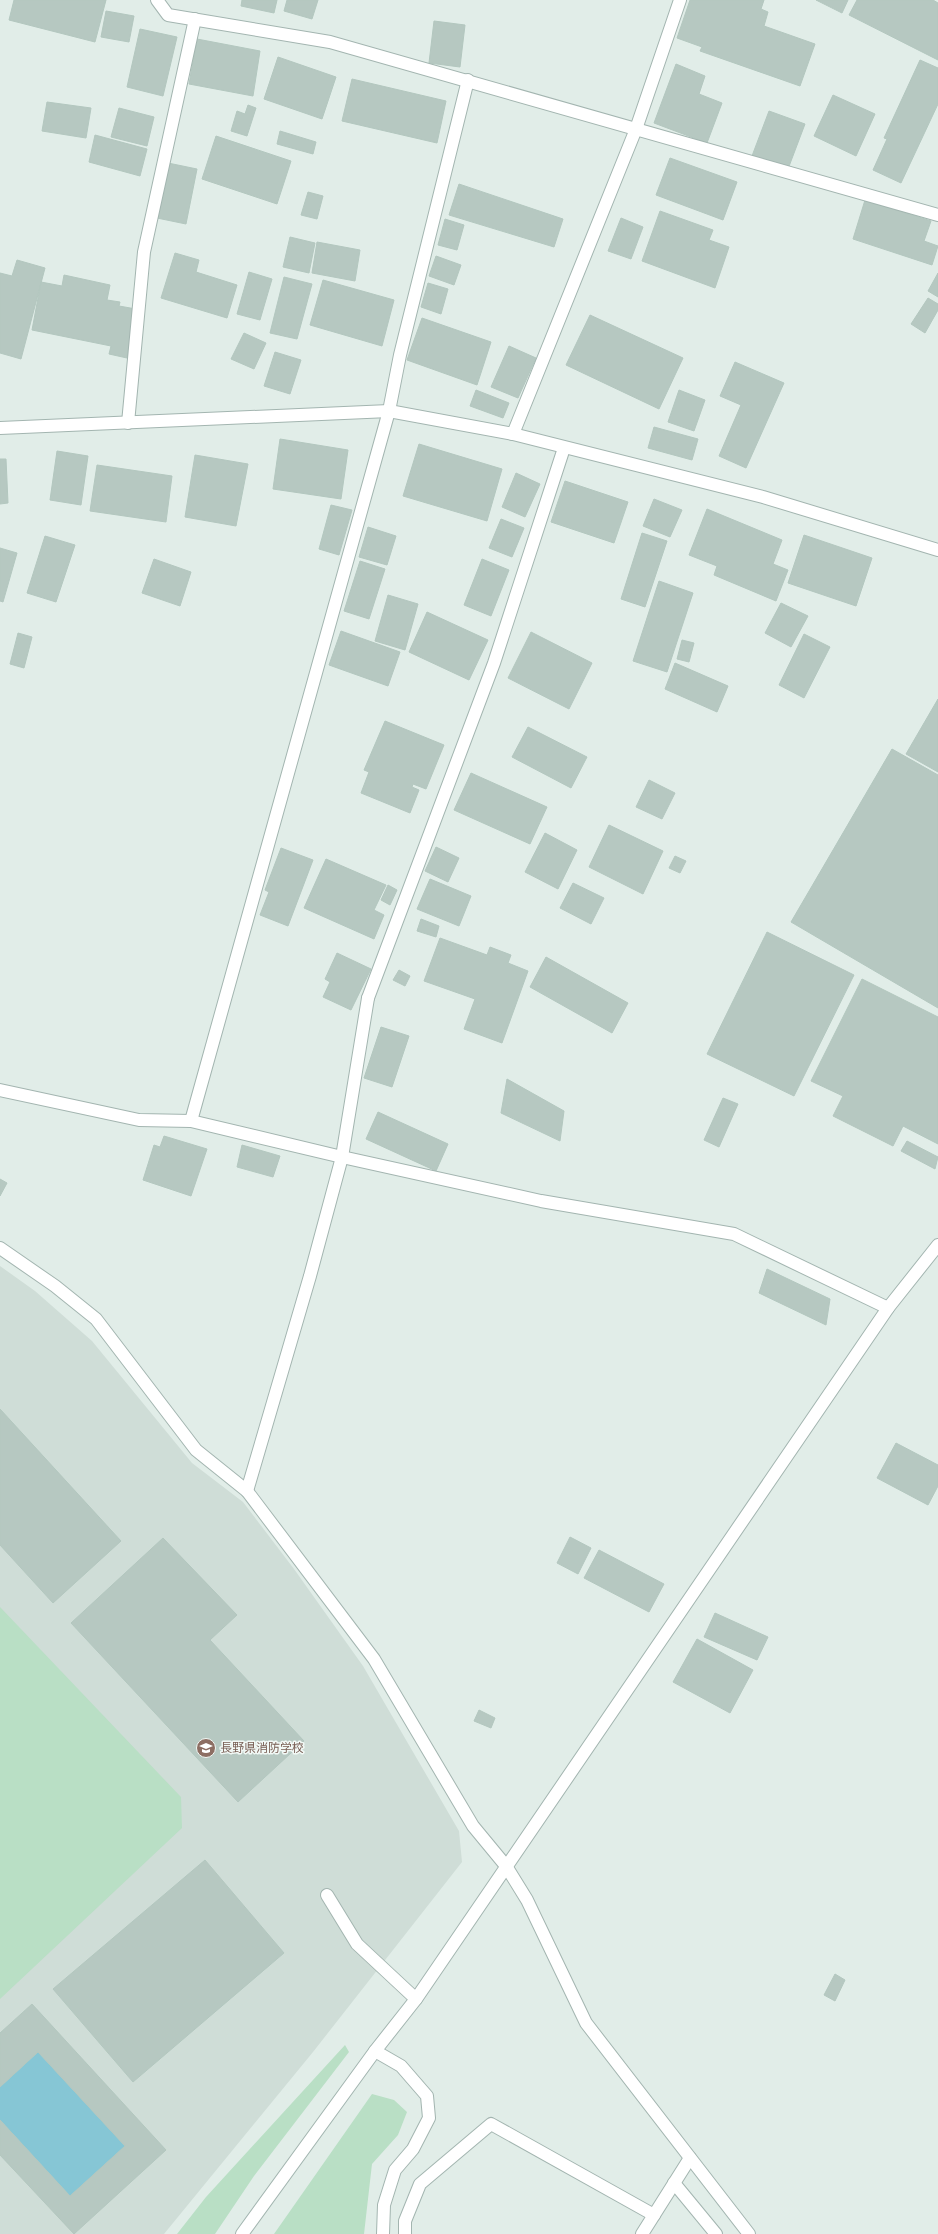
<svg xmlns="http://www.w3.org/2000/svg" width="938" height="2234" font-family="'Varela Round','Noto Sans JP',sans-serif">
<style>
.built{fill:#cfddd7}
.green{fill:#b9dfc5}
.water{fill:#86c6d5}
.building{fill:#b6c8c1;stroke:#b3c7bf}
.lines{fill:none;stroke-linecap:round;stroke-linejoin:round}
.service-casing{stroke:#a3b5b0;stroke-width:14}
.minor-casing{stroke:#a3b5b0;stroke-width:14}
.tertiary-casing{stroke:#a3b5b0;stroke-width:14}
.service{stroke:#fff;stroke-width:12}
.minor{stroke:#fff;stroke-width:12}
.tertiary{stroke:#fff;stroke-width:12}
.labels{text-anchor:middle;stroke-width:3;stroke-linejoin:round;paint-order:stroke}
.education-label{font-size:12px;fill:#785e54;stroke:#f2f9f6;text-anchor:start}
</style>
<rect width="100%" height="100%" fill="#e1ede8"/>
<polygon class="built" points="0,1266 35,1291 92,1341 192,1463 243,1502 294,1569 363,1666 459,1831 462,1862 313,2052 164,2234 0,2234"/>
<g class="green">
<polygon points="0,1607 181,1797 182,1828 0,1999"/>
<polygon points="345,2045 349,2052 254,2176 215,2234 177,2234 206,2197"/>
<polygon points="372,2094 394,2100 407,2112 398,2135 372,2164 364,2234 274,2234"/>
</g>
<polygon class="water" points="38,2052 125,2146 70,2196 0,2120 0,2087"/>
<g class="building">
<polygon points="14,0 106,0 95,42 9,20"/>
<polygon points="242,0 277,0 274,13 241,6"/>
<polygon points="287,0 318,0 312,19 284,11"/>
<polygon points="690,0 764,0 761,9 768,12 764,26 815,44 800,86 700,51 702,47 677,38"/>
<polygon points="816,0 848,0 842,13"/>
<polygon points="857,0 933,0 938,3 938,60 849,15"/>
<polygon points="106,11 134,16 129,42 101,37"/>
<polygon points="434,21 465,25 460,67 429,63"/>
<polygon points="140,29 177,37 163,96 127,87"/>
<polygon points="197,39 260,51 253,96 189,84"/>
<polygon points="278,57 336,77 322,119 264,99"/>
<polygon points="920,60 938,68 938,104 901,183 873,170 887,139 884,138"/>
<polygon points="676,64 705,76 699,94 722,103 707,143 654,123"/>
<polygon points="352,79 446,101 437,143 342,121"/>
<polygon points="833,95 875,114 856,156 814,136"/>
<polygon points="47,102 91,108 86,138 42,131"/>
<polygon points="248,105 256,108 247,136 231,131 237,111 245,114"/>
<polygon points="119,108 154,117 147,146 111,137"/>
<polygon points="769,111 805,124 788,169 752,156"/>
<polygon points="280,131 316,142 313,154 277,144"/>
<polygon points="95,135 147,149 140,176 89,162"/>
<polygon points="216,136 291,161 277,204 202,179"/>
<polygon points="670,158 737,182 723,220 656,195"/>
<polygon points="168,163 197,169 186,224 157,218"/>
<polygon points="459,184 563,219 554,247 449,215"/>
<polygon points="308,192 323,196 317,219 301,215"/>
<polygon points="865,200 931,221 924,241 938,246 932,265 853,239"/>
<polygon points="660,211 713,230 709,240 729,247 715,288 642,261"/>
<polygon points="621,218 643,227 631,259 608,251"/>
<polygon points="445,219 464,225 457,250 438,245"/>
<polygon points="290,237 315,243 309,273 283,267"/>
<polygon points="317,242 360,250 355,281 312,273"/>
<polygon points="175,253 199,260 196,272 237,285 227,318 161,298"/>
<polygon points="436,256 461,265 454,285 429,276"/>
<polygon points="17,260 45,268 21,359 0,353 0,273 12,276"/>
<polygon points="249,272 272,279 260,320 237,314"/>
<polygon points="938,273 938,297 928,291"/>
<polygon points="64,275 110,285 107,300 120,302 119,306 136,309 127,358 109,354 111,346 32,330 41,282 62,286"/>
<polygon points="284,277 312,284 297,339 270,333"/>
<polygon points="323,280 394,300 382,346 310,325"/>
<polygon points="428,283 448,289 441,314 421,307"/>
<polygon points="928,298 938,304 938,310 925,333 911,324"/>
<polygon points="590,315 683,358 659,409 566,365"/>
<polygon points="422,318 491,342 477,385 407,360"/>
<polygon points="244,333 266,343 254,369 231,359"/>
<polygon points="509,346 536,358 518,398 491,387"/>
<polygon points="275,352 301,360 290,394 264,386"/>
<polygon points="735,362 784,383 746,468 719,456 741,405 720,396"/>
<polygon points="476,390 509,403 503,418 470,406"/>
<polygon points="679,390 705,400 694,431 668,422"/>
<polygon points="654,427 698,439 692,460 648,448"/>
<polygon points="280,439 348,450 341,499 273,489"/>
<polygon points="419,444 502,469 487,521 403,496"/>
<polygon points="57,451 88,456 81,505 50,500"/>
<polygon points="195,455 248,464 236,526 185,517"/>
<polygon points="0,459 6,459 8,503 0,504"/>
<polygon points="97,465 172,476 166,522 90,511"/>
<polygon points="516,473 540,484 525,517 502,507"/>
<polygon points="565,481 628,502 614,543 551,522"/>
<polygon points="654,499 682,510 670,537 643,526"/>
<polygon points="331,505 352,510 339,555 319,549"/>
<polygon points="707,509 782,540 773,564 788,570 776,601 714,575 717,566 689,555"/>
<polygon points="501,519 524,528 512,557 489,548"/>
<polygon points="368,527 396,536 387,565 359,557"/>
<polygon points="642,533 667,541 645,607 621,599"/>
<polygon points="804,535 872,558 856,606 788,583"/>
<polygon points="45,536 75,545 56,602 27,593"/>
<polygon points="0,548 17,553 3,602 0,601"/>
<polygon points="154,559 191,572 180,606 142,593"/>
<polygon points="482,559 509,570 491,616 464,605"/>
<polygon points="360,561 385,569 369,619 344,611"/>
<polygon points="659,581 693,593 667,672 633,661"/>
<polygon points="388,595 418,604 405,650 375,641"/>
<polygon points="781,603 808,616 791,647 765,633"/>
<polygon points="427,612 488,640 469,680 409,652"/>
<polygon points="341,631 400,652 388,686 329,665"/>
<polygon points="531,632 592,663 569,709 508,678"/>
<polygon points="18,633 32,637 24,668 10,664"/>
<polygon points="804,634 830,647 804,698 779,685"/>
<polygon points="682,640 694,643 689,662 677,659"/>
<polygon points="675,663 728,686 717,712 665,689"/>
<polygon points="938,699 938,772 906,754"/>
<polygon points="385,721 444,745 426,789 413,784 412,787 419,790 410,813 361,793 369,772 364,770"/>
<polygon points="528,727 587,757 571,788 512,757"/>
<polygon points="892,749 938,775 938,1008 791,922"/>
<polygon points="471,773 547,807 530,844 454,810"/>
<polygon points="649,780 675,793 662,819 636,807"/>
<polygon points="609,825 663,851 643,894 589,867"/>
<polygon points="545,833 577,850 558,889 525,872"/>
<polygon points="436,847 459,858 448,882 425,871"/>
<polygon points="281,848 313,860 288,926 260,915 269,892 265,890"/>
<polygon points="675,856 686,861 680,873 669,868"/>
<polygon points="326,859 386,885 374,910 384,915 374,939 304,908"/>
<polygon points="430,879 471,896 459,926 417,909"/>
<polygon points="573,883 604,898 591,924 560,908"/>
<polygon points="388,885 397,890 390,905 381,900"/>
<polygon points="421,919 439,926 436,937 417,931"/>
<polygon points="767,932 854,975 794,1096 707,1054"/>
<polygon points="440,938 487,955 490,947 511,955 508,963 528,971 502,1043 464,1029 475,999 424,981"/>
<polygon points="337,953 371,969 351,1010 323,997 330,982 325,979"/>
<polygon points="546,957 628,1003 612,1033 530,987"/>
<polygon points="399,970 410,976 405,986 393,980"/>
<polygon points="862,979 938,1017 938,1144 903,1126 893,1146 833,1116 843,1096 811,1081"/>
<polygon points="381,1027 409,1036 392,1087 364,1078"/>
<polygon points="507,1079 564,1111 560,1141 501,1113"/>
<polygon points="723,1098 738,1104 719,1147 704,1140"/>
<polygon points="378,1112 448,1144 436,1171 366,1139"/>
<polygon points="164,1136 207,1149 191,1196 143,1180 154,1145 160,1147"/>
<polygon points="907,1141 938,1157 935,1169 901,1151"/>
<polygon points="242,1145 280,1156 273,1177 237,1167"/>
<polygon points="0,1179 7,1183 0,1196"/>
<polygon points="767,1269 830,1299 826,1325 759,1293"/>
<polygon points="0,1409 121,1541 53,1603 0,1545"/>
<polygon points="896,1443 938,1465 938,1486 928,1505 877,1478"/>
<polygon points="570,1537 591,1548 578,1574 557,1563"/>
<polygon points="163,1538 237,1615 210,1640 304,1741 238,1802 71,1623"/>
<polygon points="599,1550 664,1584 649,1612 584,1578"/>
<polygon points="715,1613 768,1637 757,1660 704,1637"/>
<polygon points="697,1639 753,1670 730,1713 673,1682"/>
<polygon points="479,1710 495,1718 491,1728 474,1721"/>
<polygon points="205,1860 284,1953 133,2082 53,1989"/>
<polygon points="835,1974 845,1980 835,2001 824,1995"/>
<polygon points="32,2004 166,2150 74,2234 0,2155 0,2120 70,2196 125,2146 38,2052 0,2087 0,2033"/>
</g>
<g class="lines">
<defs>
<g id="service">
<polyline points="0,1090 139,1120 191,1121 342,1157 541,1201 734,1234 888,1308"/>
<polyline points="191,1121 389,411 400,355 468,80"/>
<polyline points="0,1248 55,1286 96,1319 196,1450 247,1491 310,1276 342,1157 368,998"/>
<polyline points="327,1895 357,1944 416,1999"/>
<polyline points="674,2183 716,2234"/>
<polyline points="405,2234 405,2221 420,2184 491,2124 654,2215"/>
<polyline points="642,2234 690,2158"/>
</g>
<g id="minor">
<polyline points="157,0 168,15 330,42 938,215"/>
<polyline points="128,423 144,252 195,19"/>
<polyline points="513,434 636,129 680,0"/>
<polyline points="368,998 494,663 564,448"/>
<polyline points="247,1491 374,1659 473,1826 506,1866 527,1900 586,2023 749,2234"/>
<polyline points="375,2051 401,2066 427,2096 429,2118 413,2149 395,2170 384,2205 383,2234"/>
</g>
<g id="tertiary">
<polyline points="0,428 389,411 513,434 763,497 938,550"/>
<polyline points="242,2234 375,2051 416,1999 888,1308 938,1245"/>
</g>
</defs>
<use href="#service" class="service-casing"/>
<use href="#minor" class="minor-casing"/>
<use href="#tertiary" class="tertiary-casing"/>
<use href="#service" class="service"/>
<use href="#minor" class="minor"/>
<use href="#tertiary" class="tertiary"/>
</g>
<defs>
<symbol id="school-disc" viewBox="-11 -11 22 22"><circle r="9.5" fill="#8d6e63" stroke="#f2f9f6"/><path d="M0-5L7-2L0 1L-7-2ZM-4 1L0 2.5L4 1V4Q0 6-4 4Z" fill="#fff"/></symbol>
</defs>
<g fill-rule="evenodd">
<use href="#school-disc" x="195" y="1737" width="22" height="22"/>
</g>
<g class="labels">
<g class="education-label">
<text x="220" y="1752">長野県消防学校</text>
</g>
</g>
</svg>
